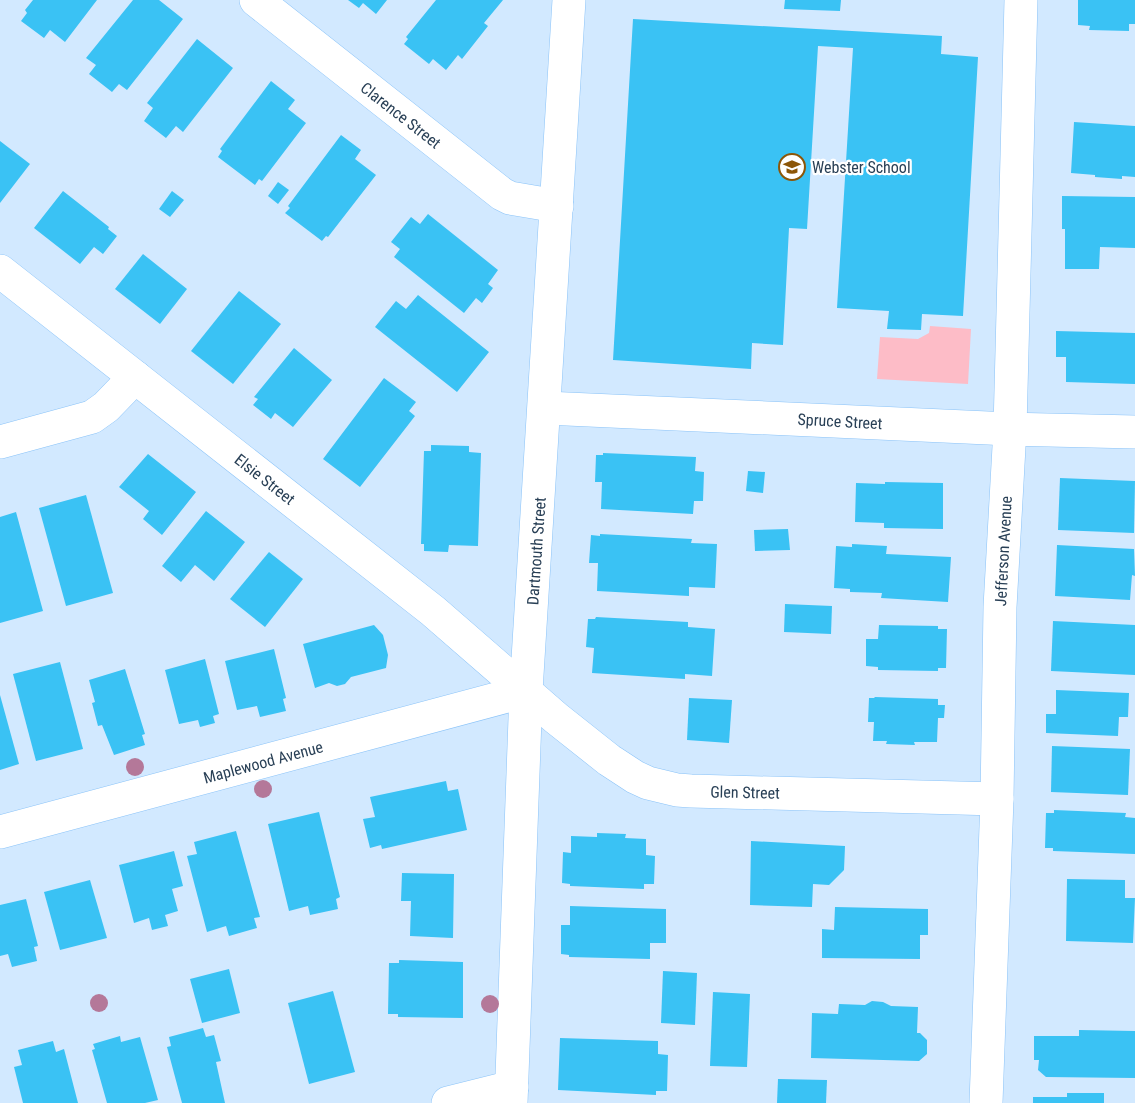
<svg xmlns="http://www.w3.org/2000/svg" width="1135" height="1103" font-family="'Roboto Condensed',sans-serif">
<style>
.green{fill:#fdbcc7}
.building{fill:#3ac2f4}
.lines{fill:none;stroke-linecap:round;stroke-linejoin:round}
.minor-casing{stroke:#8ac3f8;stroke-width:34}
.tertiary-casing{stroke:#8ac3f8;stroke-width:34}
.minor{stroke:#fff;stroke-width:33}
.tertiary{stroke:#fff;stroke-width:33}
.tree{fill:#b47899}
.labels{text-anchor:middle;stroke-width:4.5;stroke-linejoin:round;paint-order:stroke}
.street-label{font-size:16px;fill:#283f55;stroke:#fff}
.poi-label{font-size:16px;fill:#283f55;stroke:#fff;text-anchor:start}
</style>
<rect width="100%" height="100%" fill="#d2e9ff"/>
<polygon class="green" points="930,326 971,329 968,384 877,379 880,337 918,339 929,333"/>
<g class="building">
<polygon points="33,0 97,0 65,42 50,30 44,38 21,21 27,13 25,10"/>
<polygon points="133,0 159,0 183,19 127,90 119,84 112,92 89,74 96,65 86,58"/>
<polygon points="348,0 387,0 376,14 363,3 359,8"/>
<polygon points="436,0 503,0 484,23 488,26 462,59 458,55 446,70 433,59 429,64 404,44 408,39 406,37"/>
<polygon points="785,0 841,0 840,11 784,9"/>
<polygon points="1078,0 1135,0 1135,24 1129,24 1129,31 1089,30 1090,26 1078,25"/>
<polygon points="633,19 942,36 941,54 978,57 963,316 922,314 921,330 887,329 889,311 837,308 853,48 818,46 807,229 789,228 783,345 752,343 751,369 613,360"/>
<polygon points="197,39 233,68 183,132 176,126 166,138 144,121 153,108 147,103"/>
<polygon points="271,81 295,100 288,109 306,123 262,181 259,179 255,185 218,157 222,151 220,149"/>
<polygon points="1074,122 1135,126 1135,177 1122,176 1122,179 1095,177 1095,175 1071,173"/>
<polygon points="341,135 361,150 355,159 376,175 328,237 326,236 322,241 285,213 290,208 288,206"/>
<polygon points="0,141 30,164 0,203"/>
<polygon points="278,182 289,190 278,204 268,196"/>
<polygon points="63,191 109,227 108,229 117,236 103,254 94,247 80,264 34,228"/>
<polygon points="172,191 184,200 170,217 159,209"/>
<polygon points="1062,196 1135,197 1135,248 1100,247 1099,269 1065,269 1065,229 1062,229"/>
<polygon points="428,214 498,270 488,284 493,288 482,303 476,298 464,313 394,257 400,249 391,242 411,217 420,224"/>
<polygon points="143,254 187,289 160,324 115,289"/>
<polygon points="239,291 281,324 233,384 191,351"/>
<polygon points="418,295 489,352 457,392 375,327 396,301 406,309"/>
<polygon points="1056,331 1135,333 1135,384 1066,382 1066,357 1056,357"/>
<polygon points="294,348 332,380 293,427 275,413 271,419 253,405 258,399 254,397"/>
<polygon points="384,378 416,402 409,411 415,416 360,487 323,459"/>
<polygon points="431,445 469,446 469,452 481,453 478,546 449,545 448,552 424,551 424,544 421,544 424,451 431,451"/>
<polygon points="603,453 696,457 695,471 704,472 703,501 694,501 693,514 601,509 602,482 595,482 596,455 603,455"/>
<polygon points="148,454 196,492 162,535 143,519 149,511 119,487"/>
<polygon points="748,471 765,472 763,493 746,491"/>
<polygon points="1060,478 1135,481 1134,533 1058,530"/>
<polygon points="885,482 943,483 943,529 884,528 884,523 855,522 856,483 885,484"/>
<polygon points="86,495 113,593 66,606 39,508"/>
<polygon points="206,511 245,542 214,581 195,565 181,582 162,566"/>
<polygon points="16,512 43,611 0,623 0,517"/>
<polygon points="788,529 790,550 755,551 754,530"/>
<polygon points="600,534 692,539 691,543 717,544 715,588 689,587 689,596 597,591 598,563 589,563 591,535 600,536"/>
<polygon points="852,544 887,546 886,554 951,557 948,602 881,598 882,593 850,592 850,589 834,588 836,546 852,547"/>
<polygon points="1057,545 1134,549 1135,576 1132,575 1130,600 1055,596"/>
<polygon points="269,552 303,579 265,627 230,599"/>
<polygon points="785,604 832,606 831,634 784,632"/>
<polygon points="596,617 688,622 688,627 715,629 712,676 685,674 685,679 592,673 594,648 586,647 588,619 595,619"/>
<polygon points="1053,621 1135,625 1135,675 1051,671"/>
<polygon points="374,625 383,635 388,655 386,668 351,677 345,684 337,686 329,683 315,688 303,644"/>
<polygon points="879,625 938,626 938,629 947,629 946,668 938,668 938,671 878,670 878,667 866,666 866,639 878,639"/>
<polygon points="274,649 286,698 283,699 286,711 260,717 257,706 237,710 225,661"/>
<polygon points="205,659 219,714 213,716 215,723 200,727 198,720 179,724 165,670"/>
<polygon points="60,662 83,749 36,761 13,674"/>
<polygon points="125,669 145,734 142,735 145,745 114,755 102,725 98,726 92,703 95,702 89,680"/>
<polygon points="1056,690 1129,693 1128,717 1119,717 1118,736 1046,733 1046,714 1056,714"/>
<polygon points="0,695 19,764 0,770"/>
<polygon points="875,697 938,699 938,705 945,705 944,718 938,718 937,742 914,742 915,745 886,744 887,741 873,741 874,722 868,722 869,698 874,698"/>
<polygon points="689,698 732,700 729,743 687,740"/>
<polygon points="1052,746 1130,749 1128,795 1051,792"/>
<polygon points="446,781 448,791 458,789 467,830 382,849 381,845 370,848 363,819 375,817 370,797"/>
<polygon points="1054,810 1126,813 1125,817 1135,818 1135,854 1053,851 1053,848 1045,848 1046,813 1054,813"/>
<polygon points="319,812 340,897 336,899 338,909 310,915 308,906 289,911 268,824"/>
<polygon points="236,831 260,917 254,918 257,928 229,936 226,926 207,932 187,856 197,854 194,842"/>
<polygon points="597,833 626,834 625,838 646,839 646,855 655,856 654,884 644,884 644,889 570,886 570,884 562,883 563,852 571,853 571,836 597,837"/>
<polygon points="751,841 845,846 844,870 829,885 813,884 812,907 750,905"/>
<polygon points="174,851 183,886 172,889 178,911 165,915 168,926 152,930 149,918 134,923 119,865"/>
<polygon points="402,873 454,874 453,938 410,936 411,901 401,901"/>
<polygon points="1067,879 1125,880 1125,898 1135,898 1133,943 1066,941"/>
<polygon points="90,880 107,938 60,950 44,892"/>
<polygon points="26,899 38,946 34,947 37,961 12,967 8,954 0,956 0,905"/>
<polygon points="570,906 666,909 666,943 650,943 650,959 569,957 569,955 561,954 561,925 570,925"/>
<polygon points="835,907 928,909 928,935 920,935 920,959 822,958 822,929 834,930"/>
<polygon points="399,960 463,962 463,1018 398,1017 398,1014 388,1014 389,963 399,963"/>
<polygon points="229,969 240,1013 202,1023 190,979"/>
<polygon points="663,971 697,973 695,1025 661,1023"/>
<polygon points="333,991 355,1072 309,1084 288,1003"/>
<polygon points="713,992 750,994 747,1067 710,1066"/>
<polygon points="872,1001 883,1002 891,1006 918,1007 917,1033 920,1033 927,1040 927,1054 919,1061 811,1058 812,1013 838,1014 839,1004 865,1005"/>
<polygon points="203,1028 206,1037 214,1035 221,1061 216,1062 225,1103 182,1103 167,1047 171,1046 169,1037"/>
<polygon points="1079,1030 1135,1031 1135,1078 1046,1077 1038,1070 1039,1060 1034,1060 1034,1036 1079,1036"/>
<polygon points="120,1036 121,1042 140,1037 158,1100 145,1103 107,1103 92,1050 95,1049 93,1044"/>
<polygon points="560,1038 658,1041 658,1054 668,1055 667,1091 656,1091 656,1095 558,1090"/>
<polygon points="53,1041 56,1052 64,1049 78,1103 23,1103 14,1067 22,1065 18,1050"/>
<polygon points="778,1079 827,1080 826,1103 777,1103"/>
<polygon points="1067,1093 1104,1093 1104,1103 1033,1103 1033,1097 1067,1097"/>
</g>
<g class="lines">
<defs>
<g id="minor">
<polyline points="256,0 502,194 510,198 557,206"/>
<polyline points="0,271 433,611 556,718 609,760 635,777 648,783 677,790 691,791 997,799"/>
<polyline points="545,408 1010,429 1135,432"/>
<polyline points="0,442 92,417 106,407 135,377"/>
<polyline points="0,832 526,691"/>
<polyline points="448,1103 512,1087"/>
<polyline points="986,1103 997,799 1000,607 1010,429 1021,0"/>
</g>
<polyline id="tertiary" points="511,1103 526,691 569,0"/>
</defs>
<use href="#minor" class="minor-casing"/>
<use href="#tertiary" class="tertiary-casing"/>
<use href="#minor" class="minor"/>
<use href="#tertiary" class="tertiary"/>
</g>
<g class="tree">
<circle cx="135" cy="767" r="9"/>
<circle cx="263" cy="789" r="9"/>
<circle cx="99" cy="1003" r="9"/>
<circle cx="490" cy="1004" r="9"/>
</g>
<defs>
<symbol id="school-ring" viewBox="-11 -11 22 22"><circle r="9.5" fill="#fff" stroke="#8c5608" stroke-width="1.5"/><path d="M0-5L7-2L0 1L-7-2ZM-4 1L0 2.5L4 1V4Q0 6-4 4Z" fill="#8c5608"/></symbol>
</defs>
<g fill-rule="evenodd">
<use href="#school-ring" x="777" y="152" width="30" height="30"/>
</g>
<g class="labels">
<g class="street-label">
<text transform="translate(401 115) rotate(38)" y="6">Clarence Street</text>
<text transform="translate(840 421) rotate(3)" y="6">Spruce Street</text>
<text transform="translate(265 479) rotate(38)" y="6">Elsie Street</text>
<text transform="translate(536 551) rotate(-86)" y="6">Dartmouth Street</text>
<text transform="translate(1003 551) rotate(-87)" y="6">Jefferson Avenue</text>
<text transform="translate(263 762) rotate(-15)" y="6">Maplewood Avenue</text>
<text transform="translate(745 792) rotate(1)" y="6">Glen Street</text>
</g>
<g class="poi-label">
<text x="812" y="173">Webster School</text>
</g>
</g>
</svg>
